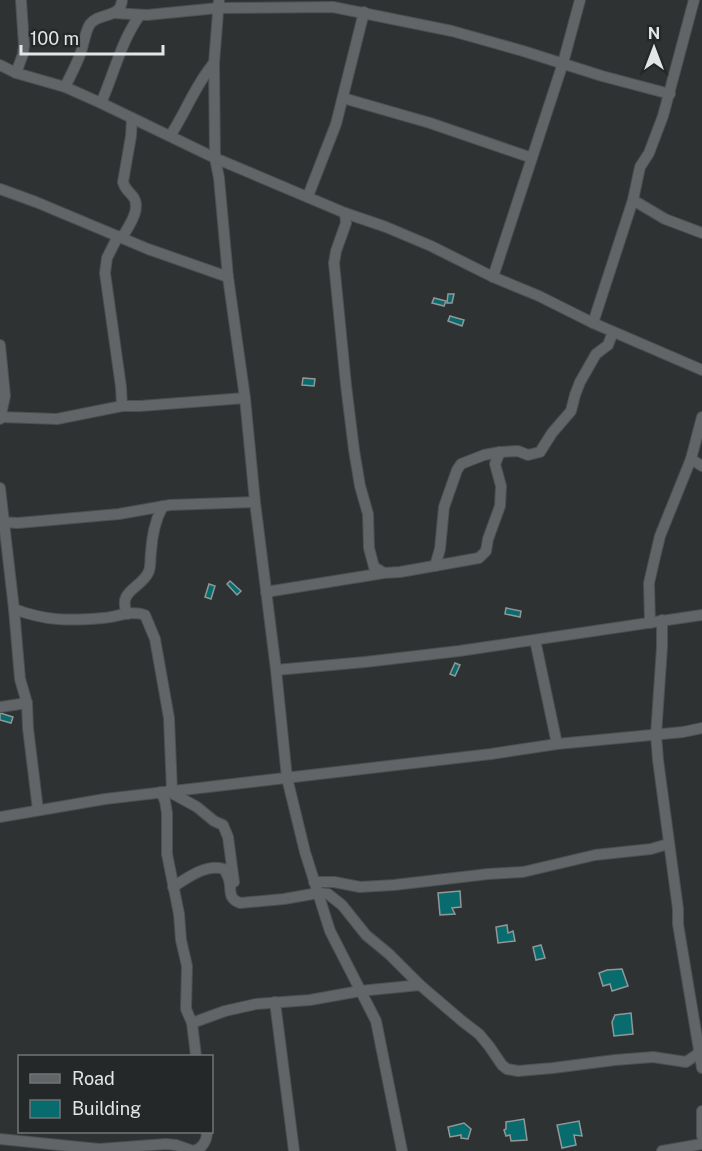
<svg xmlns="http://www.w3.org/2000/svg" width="702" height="1151" font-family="'Public Sans',sans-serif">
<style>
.building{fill:#086b6e;stroke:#929797;stroke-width:1.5}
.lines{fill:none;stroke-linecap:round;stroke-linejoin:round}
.minor-casing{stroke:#4b4f50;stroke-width:12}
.minor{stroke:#616567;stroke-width:10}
</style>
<rect width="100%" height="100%" fill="#2e3233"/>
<g class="building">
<polygon points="448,294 454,294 452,303 447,303"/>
<polygon points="434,298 446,301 444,306 432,303"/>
<polygon points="450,316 464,320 462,326 448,321"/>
<polygon points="303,378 315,379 314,386 302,385"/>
<polygon points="230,581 241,591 237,595 227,584"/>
<polygon points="209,584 215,586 211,599 205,597"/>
<polygon points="506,608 521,611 520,617 505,614"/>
<polygon points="455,663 460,665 455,676 450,674"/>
<polygon points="0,713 13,717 11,723 0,720"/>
<polygon points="460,891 461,907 452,908 455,914 440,915 438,893"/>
<polygon points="507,925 508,933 513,931 515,941 498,943 496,927"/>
<polygon points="541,945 545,958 536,960 533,947"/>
<polygon points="622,969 628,986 612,991 610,984 603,986 599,973 607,970"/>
<polygon points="631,1013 633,1034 614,1036 612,1022 615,1015"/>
<polygon points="524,1119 527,1140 511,1141 510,1135 506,1136 504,1130 506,1129 506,1122"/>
<polygon points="579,1121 582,1136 574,1135 576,1145 562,1148 557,1125"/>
<polygon points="464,1123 471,1129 468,1139 461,1138 461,1135 450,1137 448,1127"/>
</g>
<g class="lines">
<defs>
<g id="minor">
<polyline points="219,0 214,63 215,158 219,178 228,277 245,398 255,502 276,670 287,778 305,852 330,931 376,1021 402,1151"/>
<polyline points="114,13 147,15 218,8 333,7 452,31 523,51 602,76 670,94"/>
<polyline points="0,65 16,73 65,87 101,103 215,158 345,213 386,227 431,246 493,277 539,296 593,323 702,370"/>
<polyline points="16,73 23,54 24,45 21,0"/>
<path d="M 65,87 C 70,76 77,64 81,52 C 84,43 85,32 90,24 C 99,12 121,19 122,0"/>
<polyline points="343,98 430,123 532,158"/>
<path d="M 101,103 C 114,74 121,41 140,15"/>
<path d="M 170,136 C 186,112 195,85 214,63"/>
<polyline points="0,189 36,202 148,249 228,277"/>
<polyline points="308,196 336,124 364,12"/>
<polyline points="633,200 665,219 702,233"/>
<polyline points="345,213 346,223 336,251 334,263 346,385 354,450 360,486 368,514 369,548 374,567 384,573"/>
<polyline points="118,236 107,258 105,273 121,387 122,406"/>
<path d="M 122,238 C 128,227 141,210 134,198 C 130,192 125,190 123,182 L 131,136 L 132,118"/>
<polyline points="493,277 563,63 580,0"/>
<polyline points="593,323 633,200 640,167 649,153 663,116 694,0"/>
<polyline points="0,345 5,396 0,419"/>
<polyline points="1,417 57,419 122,406 140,406 245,398"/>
<polyline points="691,459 702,466"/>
<polyline points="0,488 14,609 20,679 27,703 28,728 38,810"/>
<polyline points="0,522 18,523 119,514 170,505 255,502"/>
<polyline points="435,566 440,549 444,507 457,470 461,464 484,455 500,452 518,451 528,455 540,452 552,433 571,411 575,395 580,382 596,354 608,345 613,332"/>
<polyline points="266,592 384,573 400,572 479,558 486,551 488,539 500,506 501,486 495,464 500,452"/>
<path d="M 14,609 C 46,621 69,621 103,618 C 116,617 132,610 145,615 L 155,639 L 169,718 L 172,791"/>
<path d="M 127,614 C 117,589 142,589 149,571 C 151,565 150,558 151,552 C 152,536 155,520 163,506"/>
<polyline points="662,620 662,647 656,735 658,760 678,909 678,924 702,1068"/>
<polyline points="650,623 649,583 655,557 660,536 691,459 702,417"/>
<polyline points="535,640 557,744"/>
<polyline points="276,670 365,662 459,651 702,615"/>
<polyline points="0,707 27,703"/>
<polyline points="168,791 197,807 214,821 223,825 228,837 234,882"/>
<polyline points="161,792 165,801 167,813 167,854 179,914 181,940 187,966 186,1009 192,1023 196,1056"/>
<polyline points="0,817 105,799 491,754 557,744 683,732 702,728"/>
<polyline points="314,882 334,882 360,887 394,885 488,874 523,872 595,855 651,849 668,844"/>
<path d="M 173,887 C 187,878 207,863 224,869 C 226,873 228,875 229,880 C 232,891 227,898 240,903 L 284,899 L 318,893 L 328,894 L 342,905 L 366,935 L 389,954 L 420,985 L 462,1021 L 479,1034 L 489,1046 L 502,1065 L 507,1069 L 518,1071 L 553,1068 L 615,1060 L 653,1057 L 686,1062 L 699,1053"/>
<polyline points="275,1002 294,1151"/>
<polyline points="192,1023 225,1011 256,1004 310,1000 360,991 420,985"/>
<polyline points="702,1111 702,1136"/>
<polyline points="0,1139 99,1149 166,1144 176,1145 193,1151"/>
<path d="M 194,1151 C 203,1148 207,1140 207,1132"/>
<polyline points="662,1151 702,1144"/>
</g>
</defs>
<use href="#minor" class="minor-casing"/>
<use href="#minor" class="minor"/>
</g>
<rect x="18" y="1055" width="195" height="78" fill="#242829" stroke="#707475" stroke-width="1.5"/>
<rect x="30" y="1074" width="30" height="9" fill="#616567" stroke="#707475" stroke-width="1.5"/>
<text x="72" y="1085" font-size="18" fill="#e3e6e6">Road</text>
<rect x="30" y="1100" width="30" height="18" fill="#086b6e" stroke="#707475" stroke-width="1.5"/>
<text x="72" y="1115" font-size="18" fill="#e3e6e6">Building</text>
<g transform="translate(654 48)" stroke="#242829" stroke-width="4.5" paint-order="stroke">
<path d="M0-4.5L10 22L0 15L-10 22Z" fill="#e3e6e6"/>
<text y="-9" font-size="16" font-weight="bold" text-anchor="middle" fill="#e3e6e6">N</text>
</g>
<path d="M21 45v9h142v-9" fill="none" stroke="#e3e6e6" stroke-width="3"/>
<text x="30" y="45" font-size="18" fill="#e3e6e6" stroke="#242829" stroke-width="4.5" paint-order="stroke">100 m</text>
</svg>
